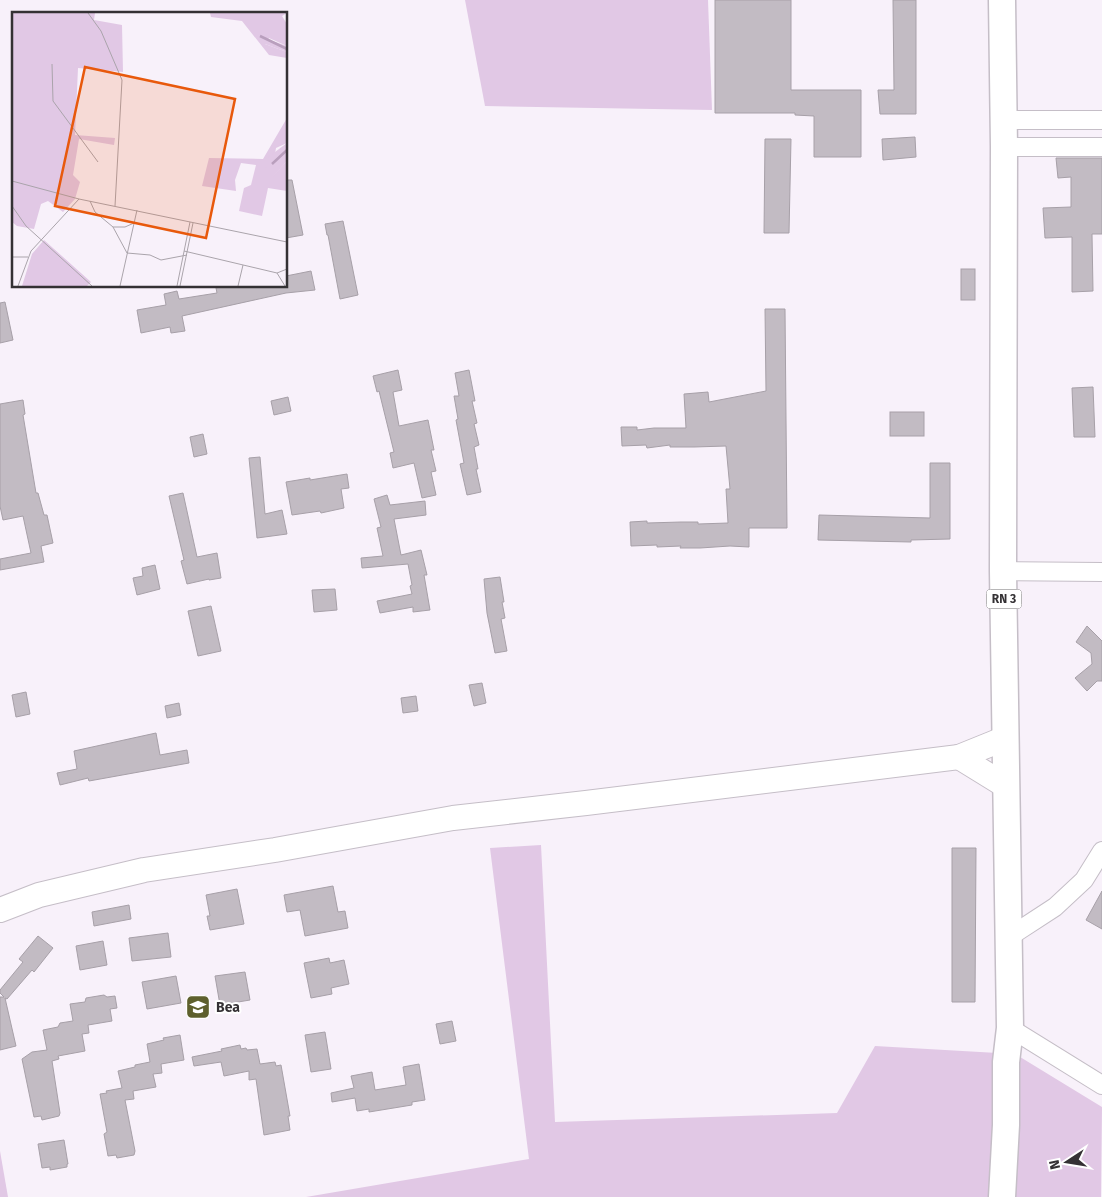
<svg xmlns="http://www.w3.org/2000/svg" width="1102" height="1197" font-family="'Fira Sans',sans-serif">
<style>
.grass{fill:#e1c8e5}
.building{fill:#c2bbc3;stroke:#a7a0a8}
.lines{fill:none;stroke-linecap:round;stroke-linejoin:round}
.street-casing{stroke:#c5bec7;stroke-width:20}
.secondary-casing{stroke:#c5bec7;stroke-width:26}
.primary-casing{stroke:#c5bec7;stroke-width:29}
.street{stroke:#fff;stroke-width:18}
.secondary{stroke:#fff;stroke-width:24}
.primary{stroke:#fff;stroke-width:26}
.labels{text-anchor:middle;stroke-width:4;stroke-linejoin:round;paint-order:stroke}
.shield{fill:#fff;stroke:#716f71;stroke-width:1}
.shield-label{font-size:12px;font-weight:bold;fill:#343134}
.poi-label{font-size:14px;font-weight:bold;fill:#343134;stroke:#fff;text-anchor:start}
.inset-river{fill:none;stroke:#b99fbd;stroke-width:2.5}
.inset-road{fill:none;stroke:#aaa4ab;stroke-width:1}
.view{fill:#e8590c;fill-opacity:0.15;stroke:#e8590c;stroke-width:2.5}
.inset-edge{fill:none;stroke:#343134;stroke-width:2.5}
</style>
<rect width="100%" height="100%" fill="#f8f1fa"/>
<g class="grass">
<polygon points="465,0 708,0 712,110 485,106"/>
<polygon points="541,845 555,1122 837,1113 875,1046 1015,1054 1102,1107 1101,1197 306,1197 529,1159 490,848"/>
<polygon points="0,1151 8,1197 0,1197"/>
</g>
<g class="building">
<polygon points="715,0 791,0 791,90 861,90 861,157 814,157 814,116 795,115 795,113 715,113"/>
<polygon points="893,0 916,0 916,114 880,114 878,90 894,90"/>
<polygon points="915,137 916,157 883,160 882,139"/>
<polygon points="765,139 791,139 789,233 764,233"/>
<polygon points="1056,158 1102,158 1102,234 1092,234 1093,291 1072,292 1072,237 1045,238 1043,208 1071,207 1071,177 1058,178"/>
<polygon points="286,180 292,180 303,235 286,238"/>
<polygon points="343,221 358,295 340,299 328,235 327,235 325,224"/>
<rect x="961" y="269" width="14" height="31"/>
<polygon points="311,271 315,290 286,293 182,316 185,331 171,333 170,327 141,333 137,310 166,305 164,294 177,291 179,299 217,293 216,288 224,286 286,286 286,276"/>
<polygon points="5,302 13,340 0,343 0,303"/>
<polygon points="765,309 785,309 787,528 749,528 749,547 730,546 700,548 680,548 681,546 657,547 657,545 631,546 630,522 647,521 647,523 681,522 698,522 698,524 728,523 726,489 730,489 726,446 694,447 670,447 670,445 647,448 646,445 622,446 621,427 637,427 637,430 654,428 686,428 684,394 708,392 709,402 766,391"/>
<polygon points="398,370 402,390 393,392 399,426 428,420 434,450 431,450 436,471 431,472 436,495 422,498 414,463 393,468 390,453 394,452 379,391 377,392 373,376"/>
<polygon points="469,370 475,401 472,401 477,423 474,424 479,445 474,447 478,469 476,469 481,492 467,495 460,464 464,463 456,420 458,419 454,396 459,396 455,373"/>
<polygon points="1093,387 1095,437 1074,437 1072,388"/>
<polygon points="288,397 291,411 274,415 271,401"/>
<polygon points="23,400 25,414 23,415 36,493 38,493 44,515 47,515 53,543 41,546 44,562 0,570 0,559 31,553 23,516 3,520 0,506 0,404"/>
<rect x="890" y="412" width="34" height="24"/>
<polygon points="203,434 207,454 194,457 190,437"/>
<polygon points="260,457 265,514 282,510 287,534 257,538 249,458"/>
<polygon points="930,463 950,463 950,539 911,540 911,542 818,540 819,515 930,518"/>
<polygon points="347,474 349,488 341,489 344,508 321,513 320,511 292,515 286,482 310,478 310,480"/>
<polygon points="183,493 197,557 217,553 221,578 209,580 209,579 187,584 181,561 184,560 169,496"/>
<polygon points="387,495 390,505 425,501 426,515 394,519 401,555 421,550 427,575 424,575 430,610 413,612 413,607 380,613 377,601 412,594 410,586 412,585 408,564 362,568 361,558 383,556 377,528 381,527 374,499"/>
<polygon points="155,565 160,589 137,595 133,578 143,576 142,568"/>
<polygon points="500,577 504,602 502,602 505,618 501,619 507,651 495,653 487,613 484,579"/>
<polygon points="335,589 337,610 314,612 312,590"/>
<polygon points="211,606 221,651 198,656 188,611"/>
<polygon points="1087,626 1102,641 1102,681 1097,681 1087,691 1075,678 1092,664 1091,653 1076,642"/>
<polygon points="482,683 486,703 474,706 469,685"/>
<polygon points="26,692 30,714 16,717 12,695"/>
<polygon points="416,696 418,711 403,713 401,698"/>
<polygon points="179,703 181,715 167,718 165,706"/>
<polygon points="156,733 160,755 187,750 189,763 89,781 88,778 60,785 57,773 77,769 74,751"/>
<polygon points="952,848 976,848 975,1002 952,1002"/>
<polygon points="333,886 338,912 345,911 348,928 305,936 300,910 287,912 284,895"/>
<polygon points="237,889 244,924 210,930 207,916 210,916 206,895"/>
<polygon points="1102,891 1102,929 1086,920"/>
<polygon points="129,905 131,919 94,926 92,912"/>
<polygon points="168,933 171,957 132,961 129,938"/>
<polygon points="38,936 53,948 34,972 32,970 7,999 5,998 16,1046 0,1050 0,997 4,997 0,993 0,990 23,962 19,959"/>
<polygon points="103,941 107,965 80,970 76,946"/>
<polygon points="329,958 330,963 344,960 349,984 331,988 332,994 311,998 304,963"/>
<polygon points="245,972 250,1000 220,1005 215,976"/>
<polygon points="176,976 181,1003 147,1009 142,982"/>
<polygon points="104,995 107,997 115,996 117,1008 110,1009 112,1021 88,1025 89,1033 82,1034 85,1051 58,1056 59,1059 52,1061 60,1113 59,1116 42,1120 41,1116 34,1117 22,1059 32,1052 47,1050 43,1030 58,1027 60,1023 73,1021 70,1004 85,1002 86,998"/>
<polygon points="452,1021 456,1041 440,1044 436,1024"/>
<polygon points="325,1032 331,1069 311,1072 305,1035"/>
<polygon points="180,1035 184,1060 161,1064 162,1073 153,1074 156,1087 133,1091 134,1099 125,1100 135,1151 134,1155 117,1158 116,1155 108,1156 104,1134 107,1132 100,1094 107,1093 106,1091 122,1088 118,1071 135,1067 135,1065 150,1062 147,1044 164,1040 163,1038"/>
<polygon points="240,1045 241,1049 246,1048 247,1050 257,1049 260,1064 275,1062 276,1066 281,1065 290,1116 288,1116 290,1130 264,1135 256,1079 249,1080 249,1071 224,1076 221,1062 194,1066 192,1057 222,1051 221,1049"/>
<polygon points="419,1064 425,1100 412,1102 412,1105 369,1112 369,1109 357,1111 355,1098 332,1102 331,1093 354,1088 351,1076 372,1072 375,1090 406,1085 403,1067"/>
<polygon points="64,1140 68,1164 67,1164 67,1167 50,1170 50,1167 42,1168 38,1144"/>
</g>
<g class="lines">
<defs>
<g id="street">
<polyline points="1003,120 1102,120"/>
<polyline points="1004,147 1102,147"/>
<polyline points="1003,571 1102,572"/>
<polyline points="1009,937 1055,907 1084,880 1102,851"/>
<polyline points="1010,1028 1102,1085"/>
</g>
<g id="secondary">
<polyline points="959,757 1006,786"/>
<polyline points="0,910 39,895 144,870 275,850 453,818 586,803 959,757 1006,738"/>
</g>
<polyline id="primary" points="1002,1197 1006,1125 1006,1062 1010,1028 1003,571 1004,147 1002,0"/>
</defs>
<use href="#street" class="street-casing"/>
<use href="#secondary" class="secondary-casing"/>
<use href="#primary" class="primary-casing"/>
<use href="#street" class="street"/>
<use href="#secondary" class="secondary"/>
<use href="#primary" class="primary"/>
</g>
<defs>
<symbol id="school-square" viewBox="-11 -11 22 22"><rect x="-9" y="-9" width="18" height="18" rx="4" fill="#5e602d" stroke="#fff"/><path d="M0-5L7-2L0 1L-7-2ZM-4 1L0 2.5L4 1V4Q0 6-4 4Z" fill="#fff"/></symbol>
</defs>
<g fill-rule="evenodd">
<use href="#school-square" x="184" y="993" width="28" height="28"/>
</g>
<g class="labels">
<rect class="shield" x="986.5" y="589.5" width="35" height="19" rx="4"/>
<g class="shield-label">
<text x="1004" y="603">RN 3</text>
</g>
<g class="poi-label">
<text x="216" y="1012">Bea</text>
</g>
</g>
<g transform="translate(12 12)">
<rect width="275" height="275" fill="#f8f1fa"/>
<path d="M 0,1 L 83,1 L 82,8 L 110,13 L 111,60 L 66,56 L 63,123 L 103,126 L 102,133 L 67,127 L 61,163 L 68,170 L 63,187 L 51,200 L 36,189 L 29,192 L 22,217 L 5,214 L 0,210 ZM 198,1 L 275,1 L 270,4 L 275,12 L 275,34 L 257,26 L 253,32 L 275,40 L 275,46 L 257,43 L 230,9 L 199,5 ZM 275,106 L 275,131 L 264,136 L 259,166 L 275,149 L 275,179 L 256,176 L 250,204 L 227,199 L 232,176 L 239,173 L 244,153 L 229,151 L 223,168 L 224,179 L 190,174 L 197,146 L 251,147 ZM 32,228 L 79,270 L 75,274 L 10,274 L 20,242 Z" fill="#e1c8e5"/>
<path d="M 275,131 L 275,149 L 259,167 L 253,165 L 255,146 Z" fill="#e1c8e5"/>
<path d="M 252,26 L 275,34 L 275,40 L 253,32 Z" fill="#e1c8e5"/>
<path class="inset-river" d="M 248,24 L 275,37M 260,152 L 275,138"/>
<path class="inset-road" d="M 76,1 L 89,19 L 110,68 L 103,194M 40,52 L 41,89 L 86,150M 0,169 L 67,187 L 275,230M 78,189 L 83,200 L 101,215 L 115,241 L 138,243 L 149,248 L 175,243M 0,194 L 14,214 L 80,274M 101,215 L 113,215 L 122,211M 172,239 L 265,261 L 275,257M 0,245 L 16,245M 265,261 L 273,274M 6,274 L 19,239 L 67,187M 108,274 L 125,198M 165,274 L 178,210M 168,274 L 181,211M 226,274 L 231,253"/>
<path class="view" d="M 73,55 L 223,87 L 194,226 L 43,194 Z"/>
<rect width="275" height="275" class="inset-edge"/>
</g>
<g transform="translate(1067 1162) rotate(258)" stroke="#ffffff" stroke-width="4" paint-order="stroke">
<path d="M0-4L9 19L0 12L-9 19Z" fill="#343134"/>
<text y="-8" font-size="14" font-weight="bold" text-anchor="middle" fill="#343134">N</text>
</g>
</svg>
